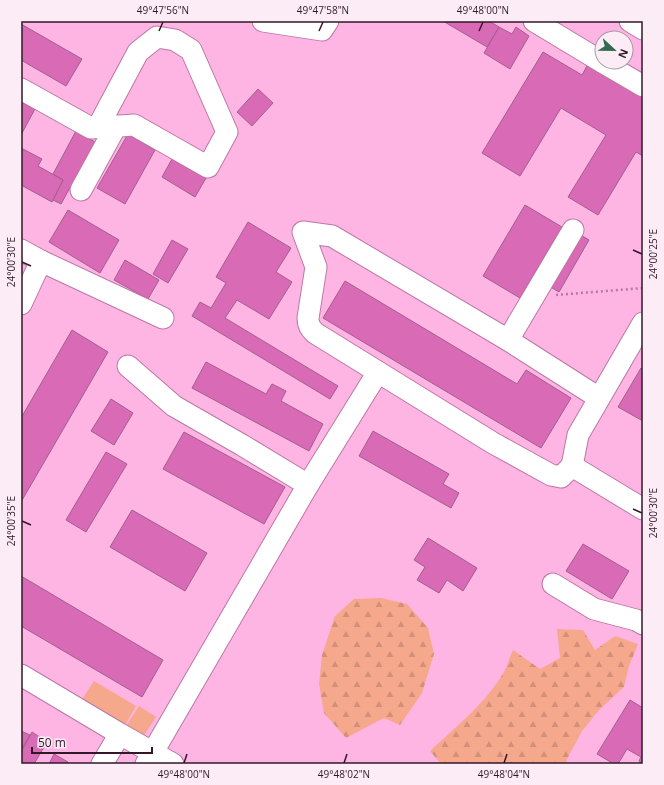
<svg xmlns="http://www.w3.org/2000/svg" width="664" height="785" font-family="'Open Sans',sans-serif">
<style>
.grass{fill:#f6a88c}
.forest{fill:url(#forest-firs)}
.building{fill:#d96ab6;stroke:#a25f8b}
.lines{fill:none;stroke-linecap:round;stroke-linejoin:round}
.minor-casing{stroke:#bc77a4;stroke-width:23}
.path{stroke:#b37a9e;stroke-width:2.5;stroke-dasharray:2 3;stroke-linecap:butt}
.minor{stroke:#fff;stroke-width:21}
.ticks{fill:none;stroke:#321729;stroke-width:1.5}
.neatline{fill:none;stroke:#321729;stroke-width:1.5}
.ticks-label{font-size:10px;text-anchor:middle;fill:#321729}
</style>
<defs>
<pattern id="forest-firs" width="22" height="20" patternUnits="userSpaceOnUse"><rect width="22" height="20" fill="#f6a88c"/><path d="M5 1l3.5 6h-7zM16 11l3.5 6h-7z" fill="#d39079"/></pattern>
</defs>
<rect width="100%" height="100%" fill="#ffb5e4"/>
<g class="grass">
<polygon points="94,681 136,706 124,727 81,701"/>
<polygon points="139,706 156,717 141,740 124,729"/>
</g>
<g class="forest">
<polygon points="381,598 407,604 428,628 434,654 422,693 400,725 384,718 346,738 324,713 319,684 322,655 335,616 354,599"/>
<path d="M 557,629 L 583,630 L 595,650 L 615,636 L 638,644 L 629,666 L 624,687 L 600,709 L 582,731 L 567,759 L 566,764 L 441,764 L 430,751 C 457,726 487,702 505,670 C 508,664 510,656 513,650 L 540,669 L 560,658 Z"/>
</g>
<g class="building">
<polygon points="443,21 489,21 499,27 487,47"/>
<polygon points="21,24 82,59 66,86 21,60"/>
<polygon points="499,27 512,34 516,27 529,36 510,69 484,53"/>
<polygon points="543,52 582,75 588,64 643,97 643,156 636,152 598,215 568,197 606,135 561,108 520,176 482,153"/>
<polygon points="258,89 273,103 252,126 237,112"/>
<polygon points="21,102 35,109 21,135"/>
<polygon points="76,131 95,142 61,204 53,200 63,180 53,174"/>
<polygon points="128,134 155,150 125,204 97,188"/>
<polygon points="21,148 42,159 38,166 63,180 52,202 21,185"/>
<polygon points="172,159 206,178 195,197 162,177"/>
<polygon points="525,205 562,227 520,298 483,276"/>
<polygon points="68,210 119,240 100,273 49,242"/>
<polygon points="248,222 291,248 276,272 292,282 269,319 237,300 225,318 338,386 330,399 192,316 200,302 211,308 226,283 216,277"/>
<polygon points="579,234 589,240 559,292 549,286"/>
<polygon points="172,240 188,249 168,283 153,274"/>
<polygon points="125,260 159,280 148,299 114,280"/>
<polygon points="345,281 517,384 526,370 571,398 541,448 323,318"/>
<polygon points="72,330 108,352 21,502 21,418"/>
<polygon points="206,362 266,394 272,384 286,391 281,401 323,424 309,451 192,388"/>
<polygon points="641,368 643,369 643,421 618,407"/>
<polygon points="111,399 133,413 114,445 91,431"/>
<polygon points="373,431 449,474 443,484 459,493 451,508 359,456"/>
<polygon points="184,432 285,487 264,524 163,469"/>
<polygon points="106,452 127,464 86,532 66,520"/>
<polygon points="132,510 207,553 185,591 110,547"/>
<polygon points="428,538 477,568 463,591 447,580 439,593 417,580 425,567 414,560"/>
<polygon points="583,544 629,571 612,599 566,571"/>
<polygon points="21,576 163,660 142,697 21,626"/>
<polygon points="630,700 643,708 643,764 639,761 641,757 627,749 618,764 614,764 597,754"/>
<polygon points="21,731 30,735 21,750"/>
<polygon points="32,732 47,742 34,764 21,764 21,752"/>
<polygon points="54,754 68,762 67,764 49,764"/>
</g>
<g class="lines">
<defs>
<g id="minor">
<polyline points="263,21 322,30 328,21"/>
<polyline points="534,21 602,62"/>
<polyline points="630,21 643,29"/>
<polyline points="602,62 643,86"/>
<polyline points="21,89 91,128 134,125 208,167 227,132 191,50 175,40 157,37 138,52 98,127"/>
<polyline points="81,190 116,126"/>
<polyline points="573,230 508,340 599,398"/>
<polyline points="21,250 41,261 21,304"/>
<polyline points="41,261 163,318"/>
<polyline points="643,323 578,435 572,466 643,509"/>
<path d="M 508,340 L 332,236 L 303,232 L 316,267 L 308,318 C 308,325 310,328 315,333 L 493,443 L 551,475 L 561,477 L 572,466"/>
<polyline points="128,366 174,406 242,445 308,485"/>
<polyline points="553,584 594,609 636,620 643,624"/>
<polyline points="21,675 120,734 173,764"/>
<polyline points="102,764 120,734"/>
<polyline points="146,764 308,485 378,372"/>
</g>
</defs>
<use href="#minor" class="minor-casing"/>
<polyline class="path" points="556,295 643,288"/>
<use href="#minor" class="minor"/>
</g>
<path class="ticks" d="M 159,31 L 163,22M 319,31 L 323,22M 479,31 L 483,22M 633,250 L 642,254M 22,262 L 31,266M 633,509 L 642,513M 22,521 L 31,525M 184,763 L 187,754M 344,763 L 347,754M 504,763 L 507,754"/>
<rect width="664" height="785" fill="none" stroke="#fbecf5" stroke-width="44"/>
<g transform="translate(614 50) rotate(112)"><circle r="19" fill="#fbecf5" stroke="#ab97a3"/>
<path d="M0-3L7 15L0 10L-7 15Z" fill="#346a50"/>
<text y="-6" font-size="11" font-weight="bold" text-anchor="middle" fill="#321729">N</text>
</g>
<path d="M32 747v6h120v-6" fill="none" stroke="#321729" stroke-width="2"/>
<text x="38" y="747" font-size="12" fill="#321729" stroke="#fbecf5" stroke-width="3" paint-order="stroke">50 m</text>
<rect x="22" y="22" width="620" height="741" class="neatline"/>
<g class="ticks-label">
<text x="163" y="14">49°47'56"N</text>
<text x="323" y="14">49°47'58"N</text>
<text x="483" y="14">49°48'00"N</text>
<text transform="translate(653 254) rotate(-90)" y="4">24°00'25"E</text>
<text transform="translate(11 262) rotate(-90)" y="4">24°00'30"E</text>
<text transform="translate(653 513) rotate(-90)" y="4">24°00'30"E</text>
<text transform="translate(11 521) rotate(-90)" y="4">24°00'35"E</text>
<text x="184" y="778">49°48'00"N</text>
<text x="344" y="778">49°48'02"N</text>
<text x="504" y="778">49°48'04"N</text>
</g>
</svg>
